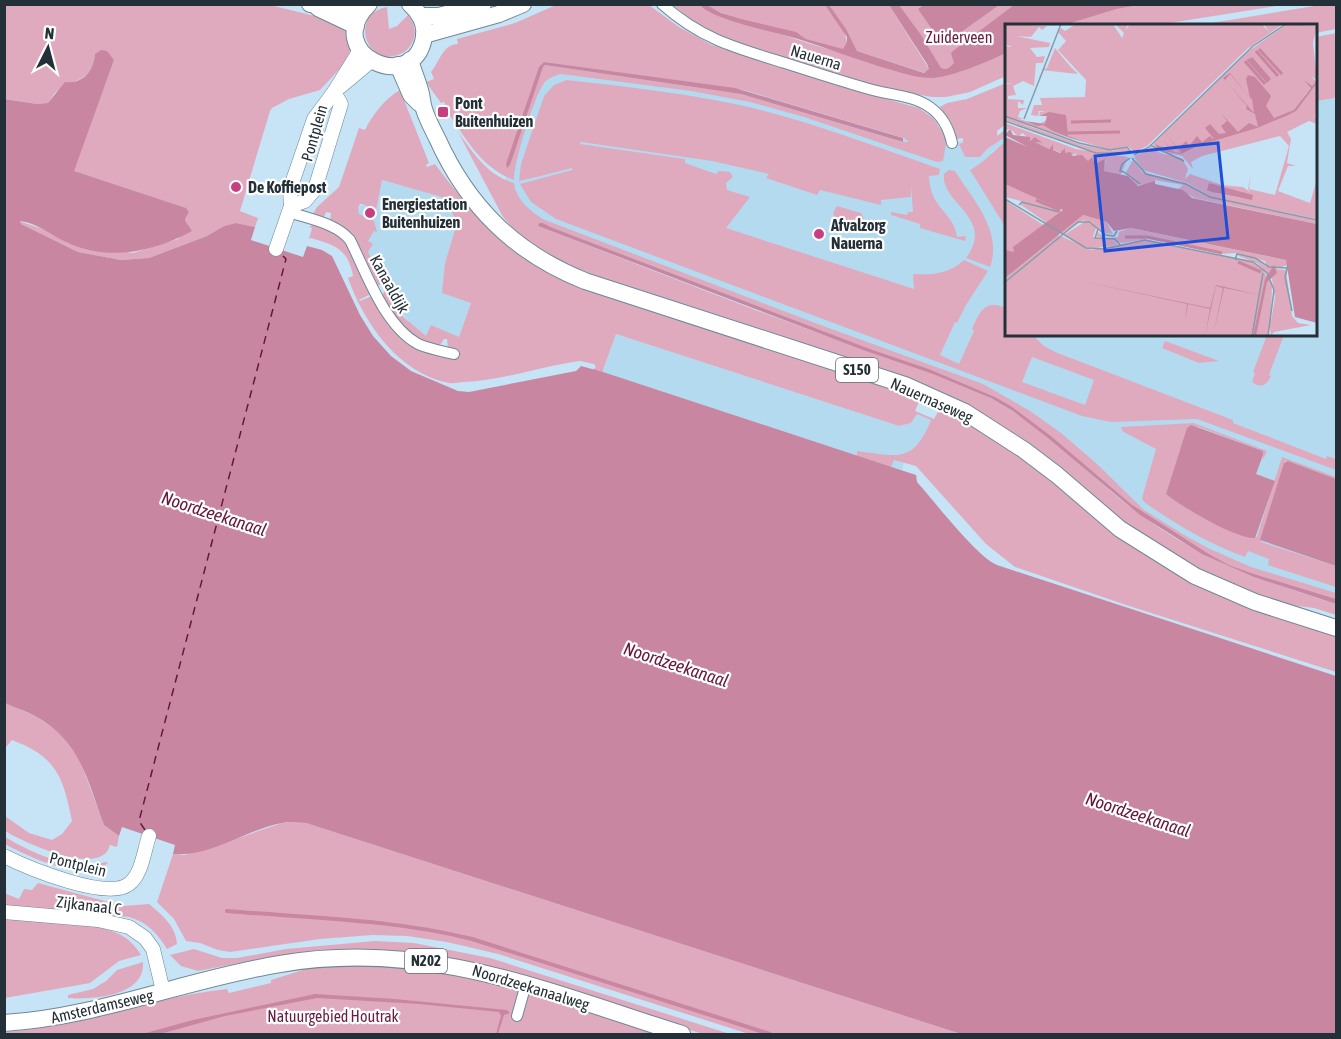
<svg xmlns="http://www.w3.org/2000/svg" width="1341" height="1039" font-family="'Asap Condensed',sans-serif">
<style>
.built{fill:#b4daf0}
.green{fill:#e0aabe;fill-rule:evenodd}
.water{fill:#c886a0}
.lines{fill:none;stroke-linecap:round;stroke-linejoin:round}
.stream{stroke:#c886a0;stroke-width:4}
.ferry{stroke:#66173e;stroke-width:1.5;stroke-dasharray:8 6;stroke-linecap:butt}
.minor-casing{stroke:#6d8999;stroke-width:12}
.tertiary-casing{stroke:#6d8999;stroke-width:15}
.primary-casing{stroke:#6d8999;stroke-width:18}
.minor{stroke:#fff;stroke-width:10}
.tertiary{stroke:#fff;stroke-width:14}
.primary{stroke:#fff;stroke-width:16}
.poi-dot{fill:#c64081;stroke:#fff;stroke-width:2}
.labels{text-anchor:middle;stroke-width:4.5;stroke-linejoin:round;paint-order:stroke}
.shield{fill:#fff;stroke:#666e73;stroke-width:1.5}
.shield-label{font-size:15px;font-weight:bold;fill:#243037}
.park-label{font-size:16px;fill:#6b1c43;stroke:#fff}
.street-label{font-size:16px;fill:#243037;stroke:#fff}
.poi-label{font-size:16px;font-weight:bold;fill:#243037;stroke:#fff;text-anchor:start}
.water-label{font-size:18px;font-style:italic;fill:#66173e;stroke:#fff}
.inset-river{fill:none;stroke:#c886a0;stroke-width:3}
.inset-road{fill:none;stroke:#859caa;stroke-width:1.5}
.view{fill:#1d4ed8;fill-opacity:0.15;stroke:#1d4ed8;stroke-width:3}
.inset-edge{fill:none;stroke:#243037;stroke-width:3}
</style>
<rect width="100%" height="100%" fill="#c6e4f6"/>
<g class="built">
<polygon points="544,62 744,90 903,138 909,141 935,146 1004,134 1006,141 992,152 987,160 1006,171 1006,334 1316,334 1316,101 1336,98 1336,604 1228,567 933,374 863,350 538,226 506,186 505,179"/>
<polygon points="381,180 445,198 457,223 445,263 471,303 459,337 426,337 414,327 397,308 367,252 367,241 374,230 376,231 374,222 359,215 358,208 363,204 376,210"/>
<polygon points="616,334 899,426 911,423 917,413 931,420 921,442 906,453 902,470 603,374 602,368 604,368"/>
</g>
<g class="green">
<path d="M 4,5 L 270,5 L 323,18 L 341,27 L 346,32 L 350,40 L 351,46 L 347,61 L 320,90 L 289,99 L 272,108 L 270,111 L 240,211 L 258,218 L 255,227 L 236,223 L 224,226 L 207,236 L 149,258 L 121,260 L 78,252 L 21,224 L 19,221 L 45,230 L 68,243 L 133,253 L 178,239 L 188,226 L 185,219 L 189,212 L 185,208 L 73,171 L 114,60 L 95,54 C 90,86 74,76 56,92 C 53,94 51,100 48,103 L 37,104 L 5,99 Z"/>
<path d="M 556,5 L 649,5 L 679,27 L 712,45 L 861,92 L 919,108 L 934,119 L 943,133 L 946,144 L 943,161 L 937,162 L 804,117 L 750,102 L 691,91 L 561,74 C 554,76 548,78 544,83 C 534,97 514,162 514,180 C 480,168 464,135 444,107 L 446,106 L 444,102 L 441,103 L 426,82 L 434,79 L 431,72 C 440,61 443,44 458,44 L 457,39 L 515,23 ZM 544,62 L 744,90 L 904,138 L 909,142 L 902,142 L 741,94 L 545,65 L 543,67 L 509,167 Z"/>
<polygon points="673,5 704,5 711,10 807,43 916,75 944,75 898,5 1283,5 1157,25 1006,26 1006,76 970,92 946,97 932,97 888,89 737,43 715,34 695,23"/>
<path d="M 707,5 L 825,5 L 844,31 L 847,42 L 845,49 L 842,49 C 830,45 816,44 805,39 C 801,36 798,33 793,32 C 765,24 732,22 707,5 Z"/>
<polygon points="829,5 889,5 929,69 926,73 922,72 857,51"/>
<polygon points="1320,5 1336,5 1336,29 1316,33 1316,26 1193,26"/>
<path d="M 387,7 L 389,29 L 397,26 L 408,15 C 414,22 417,32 413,41 C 410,47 406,52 400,54 C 367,69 348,14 387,7 Z"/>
<polygon points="1336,33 1336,98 1316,101 1316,37"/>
<path d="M 567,80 C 629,87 693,94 753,108 C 817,124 879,148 940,169 L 939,175 L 929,176 C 930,210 953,210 957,237 L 966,236 L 965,241 L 920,228 L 920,224 L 891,215 L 891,212 L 907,215 L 908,212 L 913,212 L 911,185 L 911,197 L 881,200 L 881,205 L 820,190 L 817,195 L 766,178 L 769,174 L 712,161 L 581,142 L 580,144 L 685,159 L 685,163 L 716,174 L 719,171 L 730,172 L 733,177 L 726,183 L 727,190 L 750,197 L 726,228 L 914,289 L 913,274 C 933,275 949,274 964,260 L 988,271 L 966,305 L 957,323 L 955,322 L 940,355 L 959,364 L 974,331 L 972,329 C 980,311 985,299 1006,308 L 1006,334 L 1033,335 L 1044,346 L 1055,352 L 1233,420 L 1233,423 L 1326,459 L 1327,456 L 1336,459 L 1336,470 L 1197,419 L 1111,422 L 1082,416 L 556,219 L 531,202 L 520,184 L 572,170 L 572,168 L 524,180 L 519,181 L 521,164 L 544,96 L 554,85 ZM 1032,357 L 1094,380 L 1085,405 L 1022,382 Z"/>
<polygon points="1006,83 1006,124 997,131 997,136 1006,129 1006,138 1005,137 987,149 980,157 965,157 959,144 963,143 963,138 957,139 951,122 940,107 947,103 967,99"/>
<path d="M 400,90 L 429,163 L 426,165 L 427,167 L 435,164 C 466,206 500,246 547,271 C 562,279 579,283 593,292 L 920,399 L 915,411 L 934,419 L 940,408 C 970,422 1000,439 1026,459 C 1066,488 1099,523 1140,550 C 1201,590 1268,613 1336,635 L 1336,672 L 1126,605 L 1015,567 L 986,544 L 916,466 L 894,460 L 891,467 L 857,456 L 857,451 C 898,456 913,464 931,420 L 917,414 L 911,423 L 899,426 L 616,334 L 602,373 L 592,370 L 596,367 L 594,364 L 580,361 C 541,366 502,381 463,382 C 458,382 453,384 449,383 C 398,373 364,323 348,278 L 353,276 C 348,248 334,245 311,238 L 309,239 L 312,228 L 309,227 L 314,224 C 321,225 330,228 337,232 C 352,241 365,277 373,293 L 359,300 L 360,301 L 374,295 C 396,337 408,346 455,357 L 456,352 L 448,349 L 447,339 L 444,339 L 440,345 L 436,347 C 407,338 395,321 382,296 L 386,288 L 401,315 L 426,336 L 431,325 L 459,337 L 471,303 L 442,293 L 445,263 L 457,223 L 445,198 L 382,180 L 376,211 L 363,204 L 360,204 L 358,208 L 359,214 L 374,221 L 377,232 L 374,231 L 368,241 L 373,244 L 368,252 L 385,285 L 375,285 L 351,238 L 330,221 L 331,213 L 326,212 L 324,217 L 319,219 L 313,214 L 317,207 L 339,187 L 359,128 L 365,130 C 372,116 385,98 400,90 Z"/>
<path d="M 458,132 C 474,154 487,175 514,183 C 516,200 531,212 545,220 L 826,327 L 983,384 L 1030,411 L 1061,433 L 1096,463 L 1144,510 L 1186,536 L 1208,548 L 1251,567 L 1336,593 L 1336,599 L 1251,573 L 1229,565 L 1209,554 L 1131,504 L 1051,436 L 1011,406 L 995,397 L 929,369 L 870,349 L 553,228 L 543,223 L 539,223 L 538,226 C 645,267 752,310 859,348 C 903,364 958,379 998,402 C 1048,430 1088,475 1133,509 C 1195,557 1262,581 1336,604 L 1336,615 L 1314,608 L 1290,605 L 1253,593 L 1204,572 L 1178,558 L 1118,518 L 1038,450 L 984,414 L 625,287 L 551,258 L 516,232 L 503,217 Z"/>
<path d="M 1006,141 L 1006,228 L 970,170 C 985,162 993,151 1006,141 Z"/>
<path d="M 949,170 L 955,171 C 973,200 1003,231 990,267 L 966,258 C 996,217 940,204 944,174 Z"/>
<polygon points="837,206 861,213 868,226 862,228 835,220 833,213"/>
<path d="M 1267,335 L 1284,335 L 1269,375 L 1271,376 C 1267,385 1261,389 1252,382 L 1255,373 L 1253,372 Z"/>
<polygon points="1165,341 1219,361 1199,363 1162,348"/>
<path d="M 1194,423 L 1267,451 L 1263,460 L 1263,451 L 1199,427 L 1189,426 L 1166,494 C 1179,505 1243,543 1257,537 L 1282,457 L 1336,477 L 1336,479 L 1288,461 L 1285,461 L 1261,542 L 1336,566 L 1336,587 L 1268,565 L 1269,559 L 1248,551 L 1245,557 C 1209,544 1175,524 1144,502 L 1142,498 L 1156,449 L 1122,431 L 1121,427 Z"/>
<path d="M 5,703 L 35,716 L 56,730 L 70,744 L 79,758 L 104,825 L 119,836 L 117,847 L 110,845 C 102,879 23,842 5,831 L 5,816 L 29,833 L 52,840 L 62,834 L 72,821 C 63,777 57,757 12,740 L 5,748 Z"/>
<polygon points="290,822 306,823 961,1034 749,1034 498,954 447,942 407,936 373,935 320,939 230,952 218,950 200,943 186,941 174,919 157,902 173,854 184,855 200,851 282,823"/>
<path d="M 5,837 C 34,854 71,871 106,862 L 108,863 C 83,883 29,857 5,844 Z"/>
<path d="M 38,883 L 123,906 L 149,904 C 162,915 176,926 177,944 L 167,949 C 157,933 147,922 129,917 L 5,906 L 4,893 L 19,899 L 24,889 L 32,890 Z"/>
<path d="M 4,918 C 36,921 94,921 121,935 C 130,940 136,947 141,955 L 119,961 L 90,983 L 5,998 Z"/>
<polygon points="375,941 414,943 490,958 730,1034 703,1034 506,972 438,956 378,951 321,952 260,959 198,971 181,966 170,955 194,949 222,958 237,958 286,949"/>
<path d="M 143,962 C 146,996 92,1000 68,998 L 68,995 L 93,989 L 106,981 L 117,970 Z"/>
<path d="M 319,965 L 411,966 L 516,989 L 519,994 L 526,996 L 531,993 L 661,1034 L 5,1034 L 5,1032 C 81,1027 152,997 227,989 L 229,993 L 271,983 L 271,980 Z"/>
</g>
<g class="water">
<path d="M 700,5 L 707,5 L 721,13 L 741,19 L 796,32 L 806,39 L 843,49 L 847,42 L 847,37 L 825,5 L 829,5 L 846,29 L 857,51 L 924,73 L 929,69 L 927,64 L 889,5 L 899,5 L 921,35 L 941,68 C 947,71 950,67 954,63 L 951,53 L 953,51 L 1014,5 L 1138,5 L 1116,9 L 1064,25 L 1006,26 L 1006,53 C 986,62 955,76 932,78 C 918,78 905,74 892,70 C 859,61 828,48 795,38 C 773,31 715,21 700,5 Z"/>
<polygon points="924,5 924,4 999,5 943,45 918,9"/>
<path d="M 101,50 L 107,51 L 114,60 L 74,171 L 186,208 L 189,212 L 185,219 L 186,222 L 192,231 C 153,252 109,262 66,242 C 51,235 35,222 20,221 L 21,224 L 78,252 L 121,260 L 149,258 L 207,236 L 224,226 L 236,223 L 255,227 L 251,240 L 303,257 L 307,246 L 322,250 L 332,256 L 360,315 L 373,336 L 391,356 L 411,371 L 458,391 L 469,392 L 576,371 L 581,366 L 603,372 L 916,475 L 917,482 C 935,502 976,556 997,565 L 1336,676 L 1336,1034 L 961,1034 L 306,823 C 298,823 290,821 282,823 C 245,830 211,857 173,854 L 175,845 L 122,827 L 119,836 L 104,825 C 87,780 81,741 35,716 C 26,711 15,708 5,703 L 4,99 L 37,104 L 48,103 L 65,82 C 84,84 93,71 95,54 Z"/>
<polygon points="544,62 735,88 903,138 903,142 741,94 545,65 543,67 510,165 507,168 506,164 539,67"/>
<polygon points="539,223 543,223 553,228 870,349 929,369 995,397 1011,406 1051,436 1131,504 1209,554 1229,565 1251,573 1336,599 1336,604 1254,577 1202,554 1140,515 1048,438 1013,411 991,398 933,374 863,350 538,226"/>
<path d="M 1191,425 L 1263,451 L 1263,455 L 1256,474 L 1275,481 L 1255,538 C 1238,540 1180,506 1166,494 L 1187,428 Z"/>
<polygon points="1288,461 1336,479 1336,566 1260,540 1284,463"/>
<polygon points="315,994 395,999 507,1010 510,1013 504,1015 498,1034 496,1034 501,1016 499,1012 419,1004 317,998 225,1016 160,1034 142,1034 193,1020"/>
</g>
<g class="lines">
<path class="stream" d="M 227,911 C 308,918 393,919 472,939 L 770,1034"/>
<polyline class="ferry" points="145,830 139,821 286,259 281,254"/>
<defs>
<g id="minor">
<path d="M 662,4 C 701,39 736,48 785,63 C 813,72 841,81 869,89 C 889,95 914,95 931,108 C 942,116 949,129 952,143"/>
<path d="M 289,212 C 309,219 336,223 350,240 C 367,274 384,325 418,344 C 429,349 442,351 454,354"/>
<polyline points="517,1016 526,984"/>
</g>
<g id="tertiary">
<polyline points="340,87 371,61"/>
<polyline points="291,206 305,201 315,189 341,104 334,92"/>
<polyline points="276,249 291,206 290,189 314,119 334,92 360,50"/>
<path d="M 4,856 C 28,868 107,901 129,884 C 142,874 144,851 149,836"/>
<polyline points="4,912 98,920 129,927 145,938 153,949 163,991"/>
</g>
<g id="primary">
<polyline points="310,4 343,7 362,11"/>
<path d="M 369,4 C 319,53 414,97 424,37 C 426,24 420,13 410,4"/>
<polyline points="318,8 356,26"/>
<polyline points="420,16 439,16 483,4"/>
<polyline points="424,35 499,14 523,4"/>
<path d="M 410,60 C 413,70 417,80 420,90 C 422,96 422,103 424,109 C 427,119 432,128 437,138 C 468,207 515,253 585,281 L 905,385 L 965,412 L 1024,450 L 1057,475 L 1120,529 L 1195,576 L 1255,602 L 1336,628"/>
<polyline points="398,65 411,95 419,103"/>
<path d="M 4,1023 C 99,1017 187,979 280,964 C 426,939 546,991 682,1034"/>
</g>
</defs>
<use href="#minor" class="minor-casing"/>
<use href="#tertiary" class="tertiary-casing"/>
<use href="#primary" class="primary-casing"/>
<use href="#minor" class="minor"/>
<use href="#tertiary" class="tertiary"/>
<use href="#primary" class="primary"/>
</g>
<g class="poi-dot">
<rect x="437" y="106" width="12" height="12" rx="3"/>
<circle cx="236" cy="187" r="6"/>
<circle cx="370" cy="213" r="6"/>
<circle cx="819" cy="234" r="6"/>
</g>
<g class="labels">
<g class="shield">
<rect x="836" y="358" width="42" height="24" rx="4.5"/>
<rect x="405" y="949" width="42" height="24" rx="4.5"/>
</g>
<g class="shield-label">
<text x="857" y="375">S150</text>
<text x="426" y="966">N202</text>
</g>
<g class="park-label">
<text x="959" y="43">Zuiderveen</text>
<text x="333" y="1022">Natuurgebied Houtrak</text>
</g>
<g class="street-label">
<text transform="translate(816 57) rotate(17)" y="6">Nauerna</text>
<text transform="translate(314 133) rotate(-74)" y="6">Pontplein</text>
<text transform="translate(390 284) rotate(61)" y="6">Kanaaldijk</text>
<text transform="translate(932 400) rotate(24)" y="6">Nauernaseweg</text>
<text transform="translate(78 864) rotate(14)" y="6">Pontplein</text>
<text transform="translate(89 905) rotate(7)" y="6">Zijkanaal C</text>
<text transform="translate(531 987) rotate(17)" y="6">Noordzeekanaalweg</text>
<text transform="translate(102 1006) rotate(-13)" y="6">Amsterdamseweg</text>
</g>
<g class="poi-label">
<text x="455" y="109">Pont<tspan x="455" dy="18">Buitenhuizen</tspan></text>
<text x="248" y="193">De Koffiepost</text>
<text x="382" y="210">Energiestation<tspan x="382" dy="18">Buitenhuizen</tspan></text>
<text x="831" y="231">Afvalzorg<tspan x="831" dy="18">Nauerna</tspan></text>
</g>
<g class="water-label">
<text transform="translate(214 514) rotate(18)" y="6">Noordzeekanaal</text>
<text transform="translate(676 665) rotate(18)" y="6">Noordzeekanaal</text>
<text transform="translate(1138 815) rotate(18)" y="6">Noordzeekanaal</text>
</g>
</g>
<g transform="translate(1005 24)">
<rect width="312" height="312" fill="#c6e4f6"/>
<path d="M 0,0 L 42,2 L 37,6 L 34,3 L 26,13 L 11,12 L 45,19 L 44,23 L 25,24 L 32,33 L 40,32 L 38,39 L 31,39 L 29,62 L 18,57 L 8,62 L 11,71 L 3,72 L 3,75 L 19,76 L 18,81 L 13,77 L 13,84 L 22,84 L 15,87 L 13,93 L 18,95 L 13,96 L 18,96 L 32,102 L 41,96 L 42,91 L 34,92 L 35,88 L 41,87 L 34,87 L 33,92 L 26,91 L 29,81 L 37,81 L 35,74 L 80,73 L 81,56 L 53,26 L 61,17 L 53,8 L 56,4 L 60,7 L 71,0 L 108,0 L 117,14 L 119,9 L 110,0 L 123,0 L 120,7 L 125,0 L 257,0 L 264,8 L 259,0 L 278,0 L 242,25 L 142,122 L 130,128 L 122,122 L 105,126 L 15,99 L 77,121 L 107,127 L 122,123 L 124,127 L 105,129 L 90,128 L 0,96 L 0,92 L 6,94 L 0,91 L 0,60 L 9,60 L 0,59 L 0,21 L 4,23 L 7,23 L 0,20 ZM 282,0 L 312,2 L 308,19 L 312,56 L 306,52 L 311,58 L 296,76 L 312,59 L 312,89 L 305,96 L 312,90 L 312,100 L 304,97 L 282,108 L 286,115 L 282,139 L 291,142 L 283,142 L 273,167 L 305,179 L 312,155 L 312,195 L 207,173 L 182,159 L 138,146 L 129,133 L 146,123 L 155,129 L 177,134 L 183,145 L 180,155 L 185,150 L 217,161 L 238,163 L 245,168 L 243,165 L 246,150 L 244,165 L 270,171 L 284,122 L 275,112 L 197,132 L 186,138 L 188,145 L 177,132 L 156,128 L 148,120 L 241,29 ZM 212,162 L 237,168 L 236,174 L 211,169 ZM 50,24 L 65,42 L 73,50 L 36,46 L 42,44 ZM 0,99 L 71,125 L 123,133 L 116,150 L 106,154 L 109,149 L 98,147 L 101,136 L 90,141 L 71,133 L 71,129 L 67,132 L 48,126 L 47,121 L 44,125 L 30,118 L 38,119 L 30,113 L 25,117 L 18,109 L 13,112 L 5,105 L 0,106 ZM 128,136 L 137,148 L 178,159 L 200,171 L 312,197 L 312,200 L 190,174 L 173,165 L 178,161 L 150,156 L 149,160 L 131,161 L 121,148 ZM 0,160 L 56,183 L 56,190 L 45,199 L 58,205 L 78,191 L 102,198 L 108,210 L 100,209 L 78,196 L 58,210 L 16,181 L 16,177 L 0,173 ZM 0,176 L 55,212 L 0,257 ZM 81,197 L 91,204 L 88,213 L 111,217 L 112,221 L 84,225 L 59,211 ZM 125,204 L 281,236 L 283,241 L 270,245 L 281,246 L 287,292 L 293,299 L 306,301 L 269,308 L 266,312 L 265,303 L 262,312 L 0,312 L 0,258 L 56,212 L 86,226 L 140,216 L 245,237 L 258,246 L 267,260 L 266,297 L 270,274 L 267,255 L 252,239 L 231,231 L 248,234 L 262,243 L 260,237 L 230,229 L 217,230 L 144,215 L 117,219 L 90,212 L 93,208 L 100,214 L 113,213 L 114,208 Z" fill="#e0aabe" fill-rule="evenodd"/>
<path d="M 303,48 L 312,59 L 291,87 L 281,92 L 252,104 L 192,122 L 176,130 L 154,126 L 150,120 L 168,128 L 157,115 L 169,128 L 176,129 L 159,108 L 177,129 L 174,124 L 181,117 L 184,122 L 192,112 L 197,118 L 205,112 L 208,115 L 209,115 L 200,104 L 205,100 L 214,110 L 221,109 L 216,102 L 222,97 L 216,89 L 233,108 L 244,99 L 253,103 L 250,90 L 241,85 L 242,82 L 221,57 L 249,89 L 247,75 L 245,74 L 225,50 L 220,56 L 218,54 L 225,49 L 245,74 L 241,55 L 243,51 L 250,53 L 266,72 L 261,82 L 269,94 L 289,86 L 306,64 L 299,56 L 307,62 L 311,58 ZM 44,88 L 61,91 L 63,112 L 80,118 L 66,114 L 48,107 L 38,101 L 32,102 L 20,97 L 40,100 L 42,92 L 35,92 ZM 5,105 L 8,111 L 25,113 L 25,117 L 30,113 L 38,119 L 30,118 L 44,125 L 48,120 L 48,126 L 55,129 L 60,124 L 60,129 L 66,128 L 67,132 L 77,131 L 83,137 L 87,133 L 90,140 L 100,135 L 99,147 L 123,152 L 133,162 L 150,157 L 150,160 L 178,166 L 187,174 L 312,200 L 312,299 L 290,293 L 281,236 L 126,204 L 109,207 L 102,198 L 78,191 L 0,254 L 0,226 L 9,228 L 8,223 L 58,186 L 0,160 L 0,113 L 23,123 L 0,111 ZM 204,159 L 248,171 L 247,176 L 207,168 L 202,166 ZM 269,241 L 272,249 L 262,258 L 251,312 L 248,312 L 260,255 ZM 67,255 L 205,284 L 211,261 L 255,271 L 219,264 L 208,312 L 218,264 L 211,262 L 200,312 L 205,285 L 183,280 L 180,296 L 182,280 Z" fill="#c886a0"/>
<path class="inset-river" d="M 254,25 L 277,50M 251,27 L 273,52M 246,34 L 265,56M 243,35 L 263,58M 240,37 L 260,60M 66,98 L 106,97M 63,109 L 115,108M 31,176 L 55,186M 111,206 L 118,152M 120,213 L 142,213 L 217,229M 233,238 L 256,248"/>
<path class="inset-road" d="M 0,92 L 74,119 L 105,126 L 122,123 L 126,128M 19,95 L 56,0M 0,97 L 91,129 L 123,129M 145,121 L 179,137M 129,131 L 144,123 L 248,22 L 281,0M 127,134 L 141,150 L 181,160 L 205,173 L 312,196M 119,148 L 135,160M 119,148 L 115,147 L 117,140 L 125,134M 0,175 L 81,224 L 99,225 L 140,216 L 248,238 L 262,249 L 269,266 L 263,312M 14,181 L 17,178 L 54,188M 93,205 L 90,214 L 110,215 L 115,221M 230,236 L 232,230 L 250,234 L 264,243 L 282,244M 283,241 L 280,253 L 287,287M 0,258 L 73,198 L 84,198 L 101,211 L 109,212 L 112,207M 247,312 L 258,249"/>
<path class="view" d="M 213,119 L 223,214 L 100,227 L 90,132 Z"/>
<rect width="312" height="312" class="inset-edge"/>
</g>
<rect width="1341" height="1039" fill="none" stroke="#243037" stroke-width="12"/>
<g transform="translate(48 48) rotate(6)" stroke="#ffffff" stroke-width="4.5" paint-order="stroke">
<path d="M0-4.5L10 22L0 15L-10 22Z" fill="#243037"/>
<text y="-9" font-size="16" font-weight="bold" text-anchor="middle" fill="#243037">N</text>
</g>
</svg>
